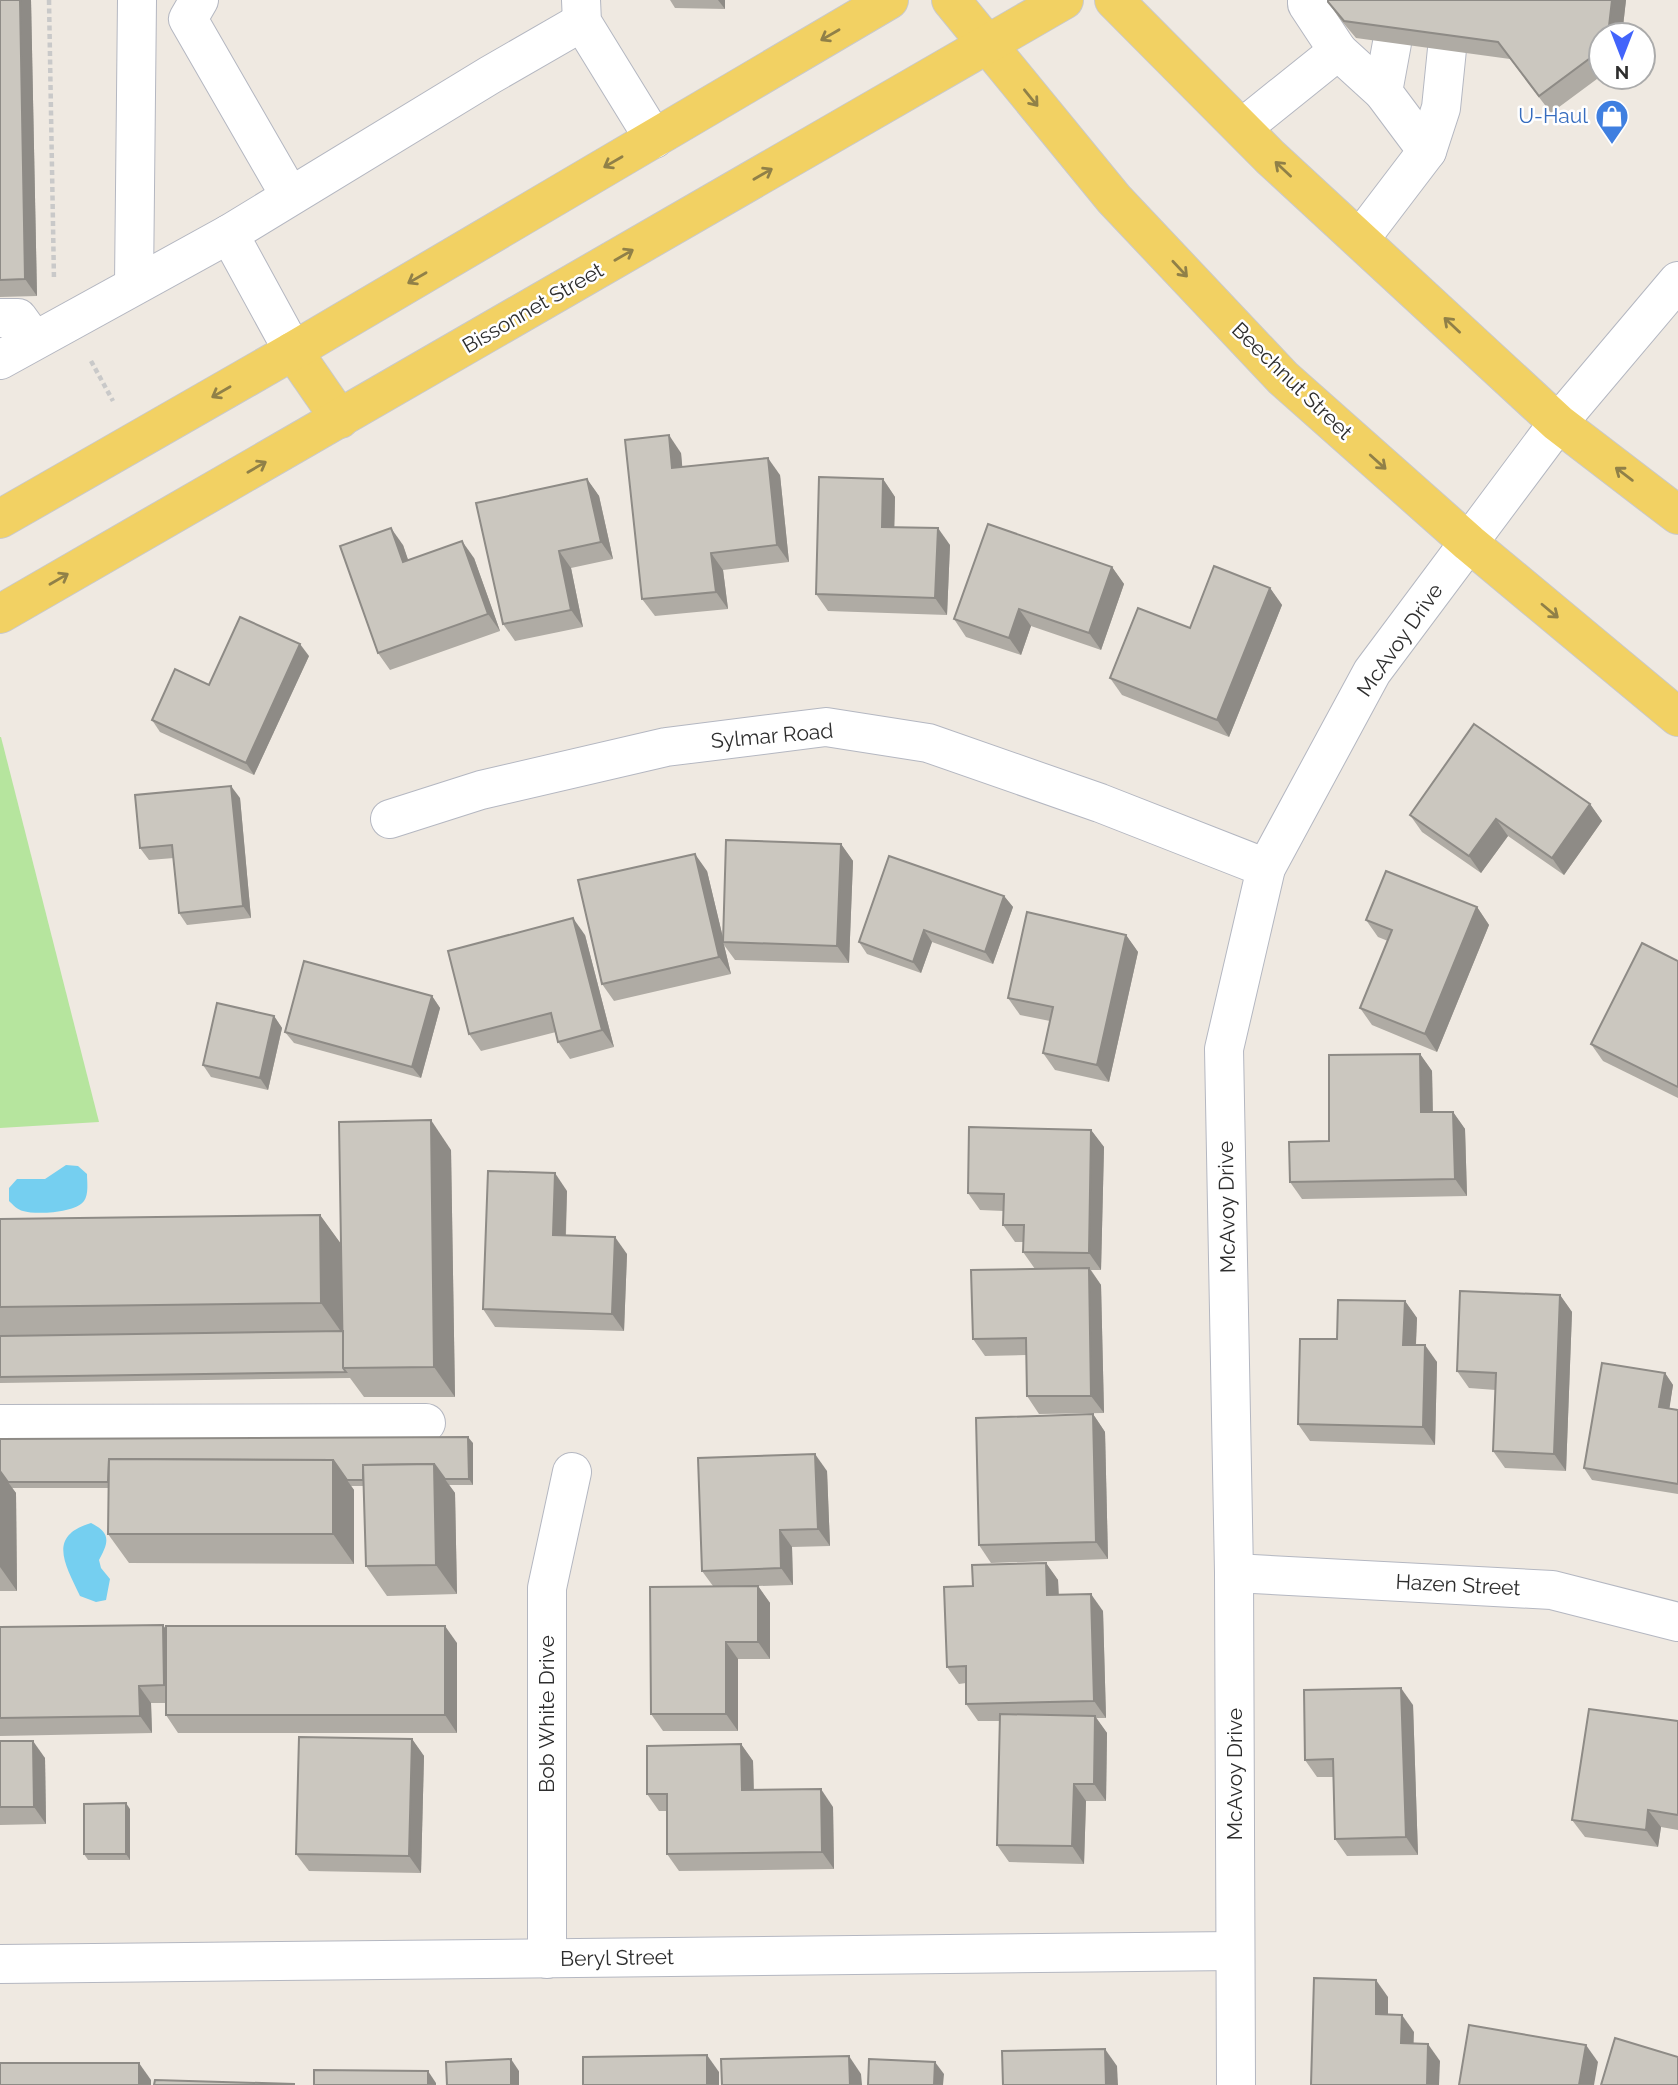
<svg xmlns="http://www.w3.org/2000/svg" width="1678" height="2085" font-family="Raleway,sans-serif">
<style>
.green{fill:#b6e59e}
.water{fill:#75cff0}
.lines{fill:none;stroke-linecap:round;stroke-linejoin:round}
.minor-casing{stroke:#b4b7c1;stroke-width:40}
.major-casing{stroke:#c9c9c9;stroke-width:40}
.path{stroke:#c9c9c9;stroke-width:4.5;stroke-dasharray:5 3.5;stroke-linecap:butt}
.minor{stroke:#fff;stroke-width:38}
.major{stroke:#f2d163;stroke-width:38}
.wall{fill:#afaba4;fill-rule:evenodd}
.shaded-wall{fill:#8e8b86}
.building{fill:#cbc7bf;stroke:#8e8b86;stroke-width:2}
.oneway{stroke:#908048}
.labels{text-anchor:middle;stroke-width:5;stroke-linejoin:round;paint-order:stroke}
.shop-label{font-size:21px;fill:#366cbe;stroke:#fff;text-anchor:end}
.street-label{font-size:21px;fill:#2e2e2e;stroke:#fff}
</style>
<rect width="100%" height="100%" fill="#efe9e1"/>
<polygon class="green" points="0,737 1,737 99,1122 0,1128"/>
<g class="water">
<path d="M 66,1165 L 78,1166 L 87,1174 C 87,1182 89,1194 84,1201 C 75,1213 36,1215 23,1211 C 18,1210 13,1205 9,1201 L 9,1188 L 17,1179 L 45,1179 Z"/>
<path d="M 91,1523 C 111,1533 109,1542 99,1560 L 101,1568 L 110,1579 L 106,1600 L 96,1602 L 80,1596 C 65,1564 47,1536 91,1523 Z"/>
</g>
<g class="lines">
<defs>
<g id="minor">
<polyline points="199,0 188,19 290,196"/>
<polyline points="581,0 582,22 654,139"/>
<polyline points="1307,0 1307,4 1338,51"/>
<polyline points="1392,43 1383,92 1427,151"/>
<polyline points="1242,128 1338,51 1383,92"/>
<polyline points="229,234 293,351"/>
<polyline points="1360,239 1427,151 1441,108 1447,49"/>
<polyline points="134,284 137,0"/>
<polyline points="0,318 18,318 34,340"/>
<polyline points="0,360 229,234 490,75 582,22"/>
<polyline points="390,819 481,790 666,747 826,727 928,743 1100,803 1266,868"/>
<polyline points="0,1424 426,1423"/>
<polyline points="1234,1573 1552,1590 1678,1622"/>
<polyline points="547,1959 547,1588 572,1472"/>
<polyline points="0,1964 1235,1951"/>
<polyline points="1236,2085 1234,1573 1224,1049 1266,868 1372,672 1558,423 1678,281"/>
</g>
<g id="major">
<polyline points="951,0 1114,199 1283,378 1469,543 1678,717"/>
<polyline points="1114,0 1270,157 1558,423 1678,515"/>
<polyline points="293,351 340,419"/>
<polyline points="0,519 293,351 889,0"/>
<polyline points="0,614 1064,0"/>
</g>
</defs>
<use href="#minor" class="minor-casing"/>
<use href="#major" class="major-casing"/>
<g class="path">
<polyline points="49,0 54,280"/>
<polyline points="91,361 113,401"/>
</g>
<use href="#minor" class="minor"/>
<use href="#major" class="major"/>
</g>
<g class="wall">
<polygon points="0,0 31,0 37,296 0,297"/>
<polygon points="670,0 725,0 725,9 675,8"/>
<polygon points="1626,0 1622,35 1601,35 1601,76 1551,113 1510,59 1356,38 1340,19 1328,2"/>
<polygon points="681,453 682,467 780,475 789,562 723,570 728,609 655,616 642,599"/>
<polygon points="587,479 599,496 613,559 571,568 583,627 515,641 503,624"/>
<polygon points="883,479 895,497 894,527 950,545 947,615 828,611 816,594"/>
<polygon points="403,545 408,560 474,558 500,631 390,670 378,653"/>
<polygon points="1112,567 1124,584 1101,650 1031,626 1021,655 966,637 954,619"/>
<polygon points="1270,588 1282,605 1229,737 1122,695 1110,678 1190,628"/>
<polygon points="309,656 254,775 160,732 152,720 209,685"/>
<polygon points="240,798 251,918 187,925 179,913 174,858 149,860 140,848"/>
<polygon points="1590,804 1602,821 1564,875 1508,836 1481,873 1422,832 1410,815"/>
<polygon points="841,844 853,861 849,963 735,960 724,945 731,974 614,1001 602,984 707,871 723,938"/>
<polygon points="1004,896 1013,907 993,964 932,942 921,973 867,954 859,942"/>
<polygon points="1477,907 1489,925 1437,1052 1372,1025 1360,1008 1388,941 1378,937 1366,920"/>
<polygon points="585,935 614,1047 570,1059 558,1042 556,1032 481,1051 469,1034"/>
<polygon points="1126,935 1138,952 1109,1082 1055,1070 1043,1053 1050,1021 1020,1015 1008,998"/>
<polygon points="1678,961 1678,1098 1603,1061 1591,1044"/>
<polygon points="432,996 440,1008 421,1078 294,1043 285,1032"/>
<polygon points="274,1016 282,1028 268,1090 211,1077 203,1065"/>
<polygon points="1420,1054 1432,1071 1433,1112 1453,1112 1465,1129 1467,1196 1302,1199 1290,1182 1329,1141"/>
<polygon points="1091,1130 1104,1147 1101,1270 1091,1270 1101,1285 1104,1413 1039,1414 1027,1396 1026,1355 985,1356 973,1339 1035,1269 1023,1252 1024,1242 1015,1242 1003,1225 1004,1211 980,1210 968,1193"/>
<path d="M 451,1150 L 455,1397 L 364,1397 L 350,1378 L 0,1383 L 0,1219 L 320,1215 L 341,1244 ZM 341,1263 L 343,1331 L 342,1331 Z"/>
<polygon points="567,1191 566,1235 627,1254 624,1331 495,1327 483,1309"/>
<polygon points="1560,1295 1572,1312 1566,1471 1505,1468 1493,1451 1496,1390 1469,1388 1457,1371"/>
<polygon points="1405,1301 1417,1318 1416,1345 1437,1362 1435,1445 1310,1441 1298,1424 1337,1339"/>
<polygon points="1665,1373 1673,1385 1669,1408 1678,1410 1678,1494 1592,1480 1584,1468"/>
<polygon points="1093,1414 1105,1432 1108,1559 991,1563 979,1545"/>
<polygon points="0,1439 473,1443 473,1485 449,1485 455,1493 457,1594 387,1596 366,1566 364,1486 351,1486 354,1490 354,1564 129,1563 108,1534 108,1488 12,1488 16,1493 17,1591 0,1591"/>
<polygon points="827,1471 830,1546 792,1547 793,1585 758,1586 770,1603 770,1659 738,1659 738,1731 663,1731 651,1714 713,1586 702,1571"/>
<polygon points="1046,1563 1058,1580 1059,1595 1103,1611 1106,1718 1096,1718 1107,1733 1106,1801 1086,1801 1084,1864 1009,1862 997,1845 1000,1721 978,1721 966,1704 966,1683 959,1684 947,1667 973,1586"/>
<polygon points="0,1627 166,1630 457,1643 457,1733 178,1733 166,1715 166,1703 151,1703 152,1733 0,1736"/>
<polygon points="1413,1705 1418,1855 1347,1856 1335,1839 1334,1777 1317,1777 1305,1760"/>
<polygon points="1678,1721 1678,1830 1661,1827 1658,1847 1585,1837 1572,1820"/>
<polygon points="412,1739 424,1756 421,1873 309,1871 296,1854"/>
<polygon points="0,1741 45,1758 46,1824 0,1825"/>
<polygon points="741,1744 753,1761 754,1790 833,1807 834,1869 679,1871 667,1854 667,1811 659,1811 647,1794"/>
<polygon points="130,1809 130,1860 88,1860 84,1854"/>
</g>
<g class="shaded-wall">
<polygon points="20,0 31,0 37,296 25,279"/>
<polygon points="718,0 725,0 725,9"/>
<polygon points="1612,0 1626,0 1622,35 1608,35"/>
<polygon points="669,435 681,453 684,485 672,468"/>
<polygon points="768,458 780,475 789,562 777,545"/>
<polygon points="587,479 599,496 613,559 601,542"/>
<polygon points="883,479 895,497 894,544 882,527"/>
<polygon points="391,528 403,545 415,580 403,562"/>
<polygon points="938,528 950,545 947,615 935,598"/>
<polygon points="462,541 474,558 500,631 488,614"/>
<polygon points="559,551 571,568 583,627 571,610"/>
<polygon points="711,553 723,570 728,609 716,592"/>
<polygon points="1112,567 1124,584 1101,650 1089,633"/>
<polygon points="1270,588 1282,605 1229,737 1217,720"/>
<polygon points="1019,609 1031,626 1021,655 1009,638"/>
<polygon points="300,644 309,656 254,775 246,763"/>
<polygon points="231,786 240,798 251,918 243,906"/>
<polygon points="1590,804 1602,821 1564,875 1552,858"/>
<polygon points="1496,819 1508,836 1481,873 1469,856"/>
<polygon points="841,844 853,861 849,963 837,946"/>
<polygon points="695,854 707,871 724,942 723,942 724,945 731,974 719,957"/>
<polygon points="1004,896 1013,907 993,964 985,952"/>
<polygon points="1477,907 1489,925 1437,1052 1425,1034"/>
<polygon points="573,918 585,935 614,1047 602,1030"/>
<polygon points="924,930 932,942 921,973 913,962"/>
<polygon points="1126,935 1138,952 1109,1082 1097,1065"/>
<polygon points="432,996 440,1008 421,1078 412,1067"/>
<polygon points="274,1016 282,1028 268,1090 260,1078"/>
<polygon points="1420,1054 1432,1071 1433,1130 1421,1112"/>
<polygon points="1453,1112 1465,1129 1467,1196 1455,1179"/>
<polygon points="431,1120 451,1150 455,1397 434,1367"/>
<polygon points="1091,1130 1104,1147 1101,1270 1089,1253"/>
<polygon points="555,1173 567,1191 565,1252 553,1235"/>
<polygon points="320,1215 341,1244 342,1333 321,1303"/>
<polygon points="615,1237 627,1254 624,1331 612,1314"/>
<polygon points="1089,1268 1101,1285 1104,1413 1091,1396"/>
<polygon points="1560,1295 1572,1312 1566,1471 1554,1454"/>
<polygon points="1405,1301 1417,1318 1415,1362 1403,1345"/>
<polygon points="1425,1345 1437,1362 1435,1445 1423,1427"/>
<polygon points="1665,1373 1673,1385 1668,1418 1659,1407"/>
<polygon points="1093,1414 1105,1432 1108,1559 1096,1542"/>
<polygon points="468,1437 473,1443 473,1485 469,1479"/>
<polygon points="815,1454 827,1471 830,1546 818,1529"/>
<polygon points="333,1460 354,1490 354,1564 333,1534"/>
<polygon points="434,1464 455,1493 457,1594 436,1565"/>
<polygon points="0,1471 16,1493 17,1591 0,1567"/>
<polygon points="780,1530 792,1547 793,1585 781,1568"/>
<polygon points="1046,1563 1058,1580 1059,1612 1047,1595"/>
<polygon points="758,1586 770,1603 770,1659 758,1642"/>
<polygon points="1091,1594 1103,1611 1106,1718 1094,1701"/>
<polygon points="163,1625 175,1642 176,1702 164,1685"/>
<polygon points="445,1626 457,1643 457,1733 445,1715"/>
<polygon points="726,1642 738,1659 738,1731 726,1714"/>
<polygon points="139,1686 151,1703 152,1733 140,1716"/>
<polygon points="1401,1688 1413,1705 1418,1855 1406,1837"/>
<polygon points="1095,1716 1107,1733 1106,1801 1094,1784"/>
<polygon points="412,1739 424,1756 421,1873 409,1856"/>
<polygon points="33,1741 45,1758 46,1824 34,1807"/>
<polygon points="741,1744 753,1761 754,1807 742,1790"/>
<polygon points="1074,1784 1086,1801 1084,1864 1072,1846"/>
<polygon points="821,1789 833,1807 834,1869 822,1852"/>
<polygon points="126,1803 130,1809 130,1860 126,1854"/>
<polygon points="1648,1810 1661,1827 1658,1847 1646,1830"/>
<polygon points="1376,1980 1388,1997 1388,2031 1376,2014"/>
<polygon points="1402,2015 1414,2032 1413,2061 1401,2043"/>
<polygon points="1428,2044 1440,2061 1439,2085 1427,2085"/>
<polygon points="1586,2045 1598,2062 1594,2085 1579,2085"/>
<polygon points="1105,2049 1117,2066 1118,2085 1106,2085"/>
<polygon points="707,2055 719,2072 719,2085 707,2085"/>
<polygon points="849,2056 861,2074 862,2085 850,2085"/>
<polygon points="511,2059 519,2071 519,2085 511,2085"/>
<polygon points="935,2062 944,2074 943,2085 934,2085"/>
<polygon points="139,2063 151,2080 151,2085 139,2085"/>
<polygon points="428,2071 436,2083 436,2085 428,2085"/>
</g>
<g class="building">
<polygon points="0,0 20,0 25,279 0,280"/>
<polygon points="1328,0 1612,0 1608,35 1601,35 1601,50 1539,96 1498,42 1344,21 1328,2"/>
<polygon points="669,435 672,468 768,458 777,545 711,553 716,592 642,599 625,440"/>
<polygon points="819,477 883,479 882,527 938,528 935,598 816,594"/>
<polygon points="587,479 601,542 559,551 571,610 503,624 476,503"/>
<polygon points="988,524 1112,567 1089,633 1019,609 1009,638 954,619"/>
<polygon points="391,528 403,562 462,541 488,614 378,653 340,546"/>
<polygon points="1214,566 1270,588 1217,720 1110,678 1138,608 1190,628"/>
<polygon points="240,617 300,644 246,763 152,720 175,669 209,685"/>
<polygon points="1474,724 1590,804 1552,858 1496,819 1469,856 1410,815"/>
<polygon points="231,786 243,906 179,913 172,845 140,848 135,795"/>
<polygon points="726,840 841,844 837,946 723,942"/>
<polygon points="695,854 719,957 602,984 578,880"/>
<polygon points="889,856 1004,896 985,952 924,930 913,962 859,942"/>
<polygon points="1386,871 1477,907 1425,1034 1360,1008 1392,930 1366,920"/>
<polygon points="1027,912 1126,935 1097,1065 1043,1053 1053,1007 1008,998"/>
<polygon points="573,918 602,1030 558,1042 551,1013 469,1034 448,951"/>
<polygon points="1642,943 1678,961 1678,1087 1591,1044"/>
<polygon points="304,961 432,996 412,1067 285,1032"/>
<polygon points="217,1003 274,1016 260,1078 203,1065"/>
<polygon points="1420,1054 1421,1112 1453,1112 1455,1179 1290,1182 1289,1142 1329,1141 1329,1055"/>
<polygon points="431,1120 434,1367 343,1368 339,1122"/>
<polygon points="969,1127 1091,1130 1089,1253 1023,1252 1024,1225 1003,1225 1004,1194 968,1193"/>
<polygon points="488,1171 555,1173 553,1235 615,1237 612,1314 483,1309"/>
<polygon points="320,1215 321,1303 0,1307 0,1219"/>
<polygon points="1089,1268 1091,1396 1027,1396 1026,1338 973,1339 971,1270"/>
<polygon points="1460,1291 1560,1295 1554,1454 1493,1451 1496,1373 1457,1371"/>
<polygon points="1338,1300 1405,1301 1403,1345 1425,1345 1423,1427 1298,1424 1300,1339 1337,1339"/>
<polygon points="343,1331 343,1368 346,1372 0,1377 0,1336"/>
<polygon points="1602,1363 1665,1373 1659,1407 1678,1410 1678,1484 1584,1468"/>
<polygon points="1093,1414 1096,1542 979,1545 976,1418"/>
<polygon points="468,1437 469,1479 445,1479 434,1464 363,1465 363,1480 347,1480 333,1460 109,1459 108,1482 8,1482 0,1471 0,1439"/>
<polygon points="815,1454 818,1529 780,1530 781,1568 702,1571 698,1458"/>
<polygon points="109,1459 333,1460 333,1534 108,1534"/>
<polygon points="434,1464 436,1565 366,1566 363,1465"/>
<polygon points="1046,1563 1047,1595 1091,1594 1094,1701 966,1704 966,1666 947,1667 944,1587 973,1586 972,1565"/>
<polygon points="758,1586 758,1642 726,1642 726,1714 651,1714 650,1587"/>
<polygon points="163,1625 164,1685 139,1686 140,1716 0,1718 0,1627"/>
<rect x="166" y="1626" width="279" height="89"/>
<polygon points="1401,1688 1406,1837 1335,1839 1333,1759 1305,1760 1304,1690"/>
<polygon points="1589,1709 1678,1721 1678,1815 1648,1810 1646,1830 1572,1820"/>
<polygon points="1000,1714 1095,1716 1094,1784 1074,1784 1072,1846 997,1845"/>
<polygon points="299,1737 412,1739 409,1856 296,1854"/>
<polygon points="0,1741 33,1741 34,1807 0,1807"/>
<polygon points="741,1744 742,1790 821,1789 822,1852 667,1854 667,1794 647,1794 647,1746"/>
<polygon points="126,1803 126,1854 84,1854 84,1804"/>
<polygon points="1314,1978 1376,1980 1376,2014 1402,2015 1401,2043 1428,2044 1427,2085 1311,2085"/>
<polygon points="1469,2025 1586,2045 1579,2085 1459,2085"/>
<polygon points="1615,2038 1678,2057 1678,2085 1601,2085"/>
<polygon points="1105,2049 1106,2085 1003,2085 1002,2051"/>
<polygon points="707,2055 707,2085 583,2085 583,2057"/>
<polygon points="849,2056 850,2085 722,2085 721,2059"/>
<polygon points="511,2059 511,2085 447,2085 446,2062"/>
<polygon points="869,2059 935,2062 934,2085 868,2085"/>
<rect x="0" y="2063" width="139" height="22"/>
<polygon points="314,2070 428,2071 428,2085 314,2085"/>
<polygon points="155,2080 294,2084 294,2085 154,2085"/>
</g>
<defs><path id="oneway-shaft" d="M-6 0H5M1.5-3L5.5 0L1.5 3" fill="none" stroke-width="1.6" stroke-linecap="round" stroke-linejoin="round" transform="scale(1.75)"/></defs>
<g class="oneway">
<use href="#oneway-shaft" transform="translate(830 35) rotate(150)"/>
<use href="#oneway-shaft" transform="translate(1031 98) rotate(51)"/>
<use href="#oneway-shaft" transform="translate(613 162) rotate(150)"/>
<use href="#oneway-shaft" transform="translate(1283 169) rotate(-137)"/>
<use href="#oneway-shaft" transform="translate(763 174) rotate(-30)"/>
<use href="#oneway-shaft" transform="translate(624 255) rotate(-30)"/>
<use href="#oneway-shaft" transform="translate(1180 269) rotate(47)"/>
<use href="#oneway-shaft" transform="translate(417 278) rotate(150)"/>
<use href="#oneway-shaft" transform="translate(1452 325) rotate(-137)"/>
<use href="#oneway-shaft" transform="translate(221 392) rotate(150)"/>
<use href="#oneway-shaft" transform="translate(1378 462) rotate(42)"/>
<use href="#oneway-shaft" transform="translate(257 467) rotate(-30)"/>
<use href="#oneway-shaft" transform="translate(1624 474) rotate(-143)"/>
<use href="#oneway-shaft" transform="translate(59 579) rotate(-30)"/>
<use href="#oneway-shaft" transform="translate(1550 611) rotate(40)"/>
</g>
<defs>
<symbol id="shop-pin" viewBox="-11 -11 22 30"><path d="M0 17L-7.5 6A9.5 9.5 0 1 1 7.5 6Z" fill="#3f7fe0" stroke="#fff"/><path d="M-5-2.5h2.3a2.7 3.5 0 0 1 5.4 0H5L5.5 6h-11ZM-1.5-2.5h3a1.5 2.3 0 0 0-3 0Z" fill="#fff"/></symbol>
</defs>
<g fill-rule="evenodd">
<use href="#shop-pin" x="1593" y="97" width="38" height="52"/>
</g>
<g class="labels">
<g class="shop-label">
<text x="1588" y="123">U-Haul</text>
</g>
<g class="street-label">
<text transform="translate(533 308) rotate(-30)" y="7">Bissonnet Street</text>
<text transform="translate(1292 381) rotate(44)" y="7">Beechnut Street</text>
<text transform="translate(1400 640) rotate(-55)" y="7">McAvoy Drive</text>
<text transform="translate(772 736) rotate(-5)" y="7">Sylmar Road</text>
<text transform="translate(1227 1207) rotate(-91)" y="7">McAvoy Drive</text>
<text transform="translate(1458 1585) rotate(3)" y="7">Hazen Street</text>
<text transform="translate(547 1714) rotate(-90)" y="7">Bob White Drive</text>
<text transform="translate(1235 1774) rotate(-90)" y="7">McAvoy Drive</text>
<text transform="translate(617 1958) rotate(-1)" y="7">Beryl Street</text>
</g>
</g>
<g transform="translate(1622 56) rotate(180)"><circle r="33" fill="#ffffff" stroke="#ababab" stroke-width="2"/>
<path d="M0-5L12 26L0 18L-12 26Z" fill="#4264fb"/>
<text y="-10" font-size="19" font-weight="bold" text-anchor="middle" fill="#2e2e2e">N</text>
</g>
</svg>
